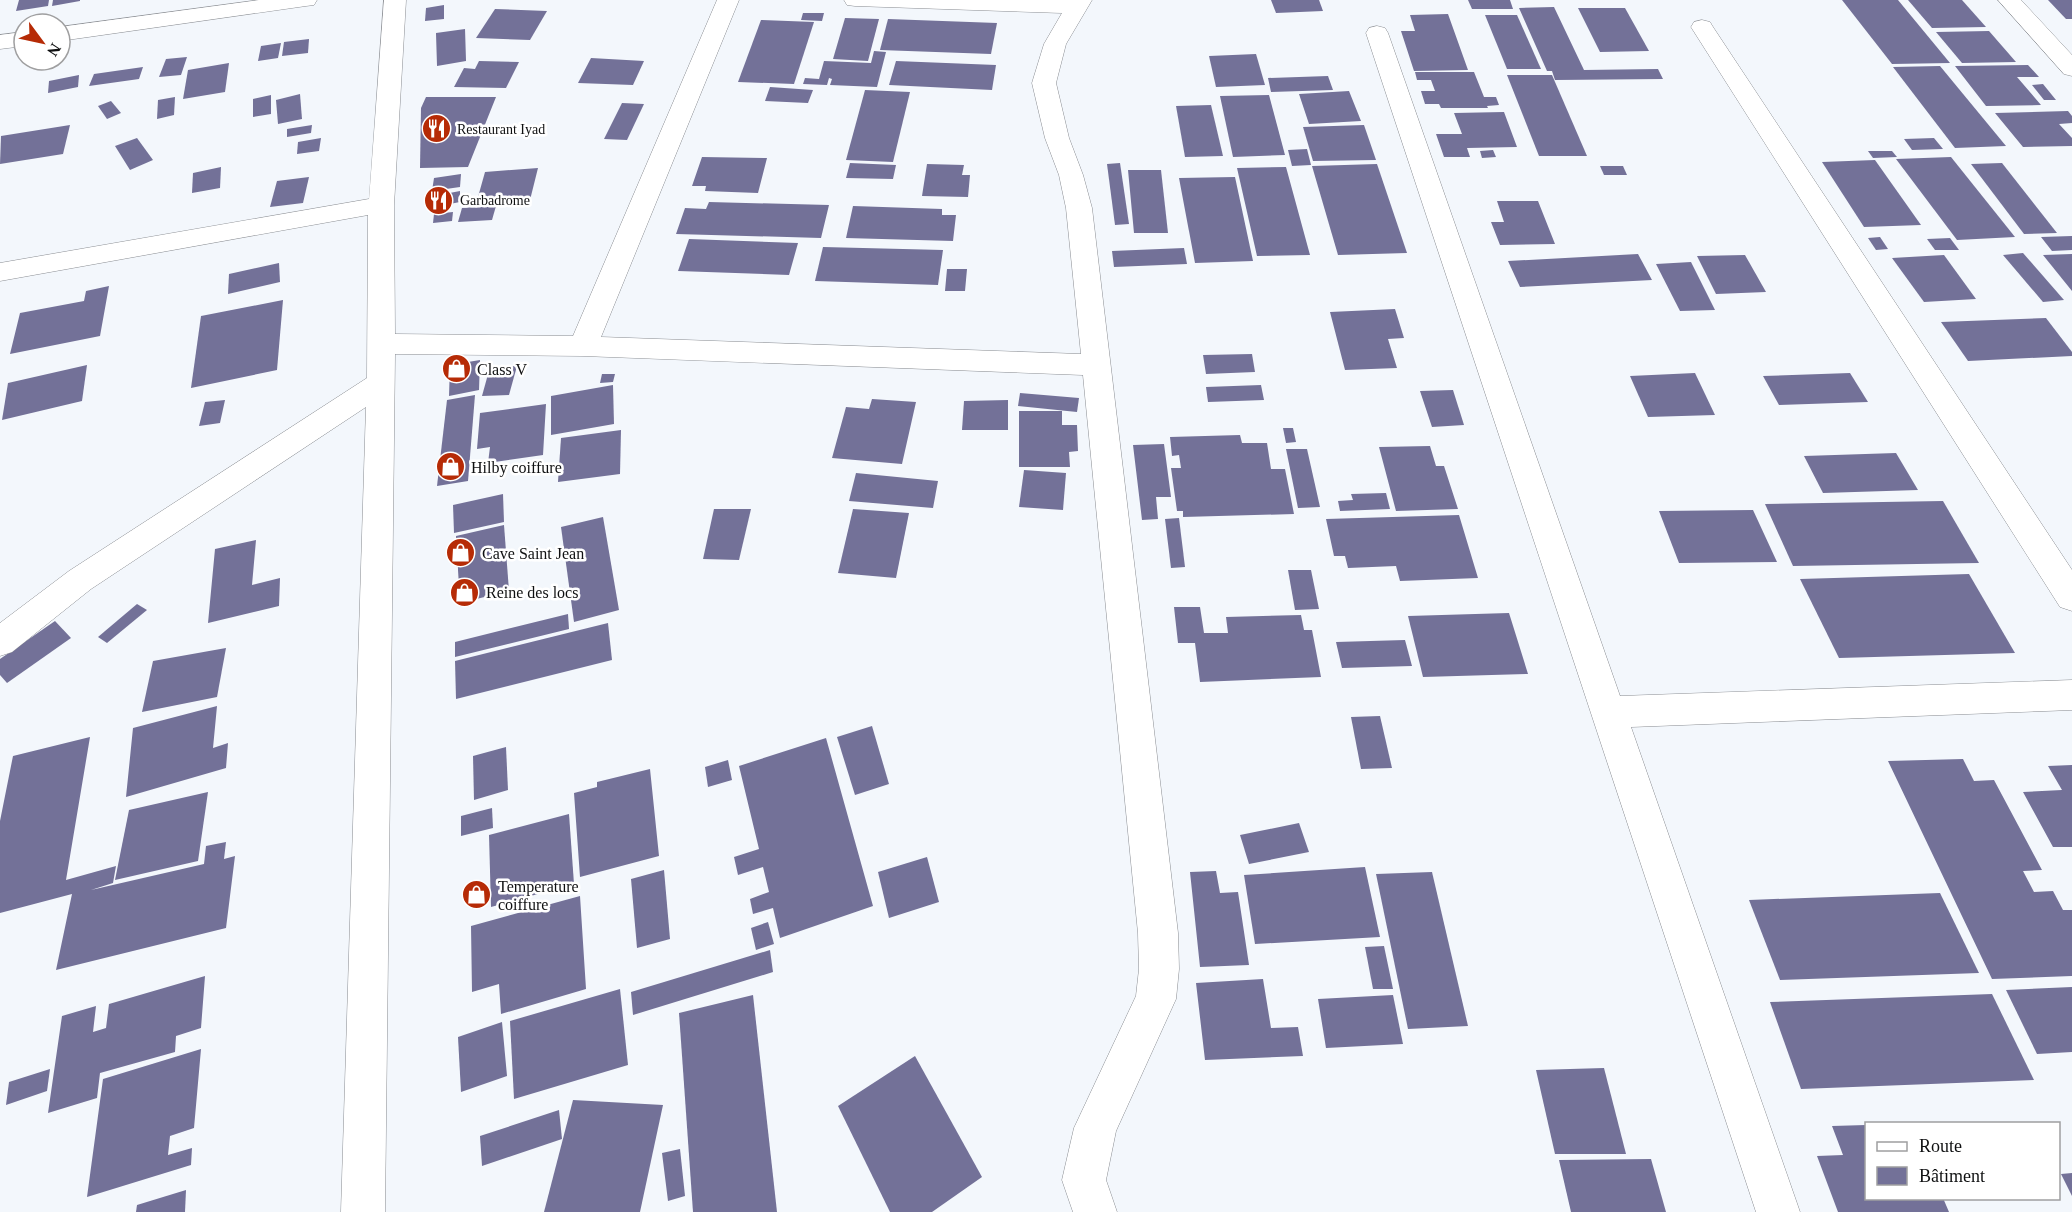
<svg xmlns="http://www.w3.org/2000/svg" width="2072" height="1212" font-family="Georgia,serif">
<style>
.building{fill:#737198}
.lines{fill:none;stroke-linecap:round;stroke-linejoin:round}
.minor-casing{stroke:#8a8d92;stroke-width:1}
.minor{fill:#fff;fill-rule:evenodd}
.labels{text-anchor:middle;stroke-width:5;stroke-linejoin:round;paint-order:stroke}
.far-poi-label{font-size:14px;fill:#0f1011;stroke:#fff;text-anchor:start}
.poi-label{font-size:16px;fill:#0f1011;stroke:#fff;text-anchor:start}
</style>
<rect width="100%" height="100%" fill="#f3f7fc"/>
<g class="building">
<polygon points="19,0 49,0 48,6 16,11"/>
<polygon points="53,0 80,0 80,1 52,6"/>
<polygon points="1271,0 1319,0 1323,11 1276,13"/>
<polygon points="1468,0 1510,0 1513,9 1472,9"/>
<polygon points="1842,0 1898,0 1950,63 1892,64"/>
<polygon points="1908,0 1962,0 1986,27 1932,28"/>
<polygon points="2048,0 2072,0 2072,19 2066,19"/>
<polygon points="444,5 444,19 425,21 426,8"/>
<polygon points="1554,7 1584,70 1658,69 1663,79 1555,80 1552,71 1547,71 1519,8"/>
<polygon points="1578,8 1625,8 1649,51 1600,52"/>
<polygon points="495,9 547,11 530,40 476,38"/>
<polygon points="803,13 824,13 822,21 801,20"/>
<polygon points="1448,14 1468,70 1414,71 1401,31 1415,31 1410,15"/>
<polygon points="1485,15 1517,15 1541,69 1507,69"/>
<polygon points="845,18 879,19 868,61 833,59"/>
<polygon points="888,19 997,23 991,54 880,50"/>
<polygon points="761,20 814,22 794,84 738,82"/>
<polygon points="465,29 466,61 437,66 436,33"/>
<polygon points="1989,31 2016,62 1962,63 1936,32"/>
<polygon points="309,39 308,53 282,56 284,42"/>
<polygon points="281,43 278,58 258,61 261,46"/>
<polygon points="874,51 886,52 877,87 830,85 832,79 829,78 827,85 803,84 805,78 819,79 824,61 871,63"/>
<polygon points="1256,54 1265,85 1216,87 1209,56"/>
<polygon points="187,57 181,75 159,77 166,59"/>
<polygon points="591,58 644,61 633,85 578,83"/>
<polygon points="479,61 519,62 506,88 454,87 464,68 475,69"/>
<polygon points="896,61 996,65 992,90 889,85"/>
<polygon points="229,63 225,92 183,99 188,70"/>
<polygon points="2028,65 2039,77 2017,77 2041,105 1986,106 1955,66"/>
<polygon points="1940,66 2006,146 1955,148 1893,67"/>
<polygon points="143,67 139,79 89,86 94,74"/>
<polygon points="1415,72 1474,72 1484,97 1496,97 1499,105 1487,106 1488,108 1441,108 1439,104 1425,104 1421,91 1435,91 1431,80 1417,80"/>
<polygon points="79,75 78,87 48,93 49,81"/>
<polygon points="1507,75 1552,75 1587,156 1539,156"/>
<polygon points="1328,76 1333,90 1271,92 1268,78"/>
<polygon points="2043,84 2056,100 2044,100 2032,85"/>
<polygon points="770,87 813,90 808,103 765,101"/>
<polygon points="865,90 910,92 893,162 846,160"/>
<polygon points="1349,91 1361,121 1309,124 1299,94"/>
<polygon points="300,94 302,119 278,124 276,100"/>
<polygon points="271,95 271,114 253,117 253,99"/>
<polygon points="1269,95 1285,155 1233,157 1220,96"/>
<polygon points="175,97 174,115 157,119 158,100"/>
<polygon points="426,97 496,97 468,167 420,168 421,108"/>
<polygon points="111,101 121,113 107,119 98,106"/>
<polygon points="622,103 644,104 627,140 604,139"/>
<polygon points="1211,105 1223,156 1185,157 1176,106"/>
<polygon points="2068,111 2072,116 2072,123 2059,124 2072,138 2072,146 2023,147 1995,113"/>
<polygon points="1504,112 1517,147 1467,148 1470,157 1444,157 1436,134 1462,134 1454,113"/>
<polygon points="70,125 63,154 0,164 1,136"/>
<polygon points="312,125 311,133 287,137 287,129"/>
<polygon points="1364,125 1376,160 1313,161 1303,127"/>
<polygon points="137,138 153,160 130,170 115,146"/>
<polygon points="321,138 319,151 297,154 298,142"/>
<polygon points="1934,138 1943,149 1912,150 1904,139"/>
<polygon points="1307,149 1311,165 1292,166 1288,150"/>
<polygon points="1493,150 1496,157 1482,158 1480,151"/>
<polygon points="1868,151 1892,151 1897,157 1873,158"/>
<polygon points="702,157 767,158 758,193 705,191 706,186 692,186"/>
<polygon points="1951,157 2015,237 1957,240 1896,159"/>
<polygon points="1875,160 1921,225 1864,227 1822,162"/>
<polygon points="850,163 896,165 893,179 846,178"/>
<polygon points="1120,163 1129,224 1115,225 1107,164"/>
<polygon points="2002,163 2057,233 2024,234 1971,164"/>
<polygon points="927,164 964,165 962,175 970,175 968,197 922,196"/>
<polygon points="1377,164 1407,253 1338,255 1312,166"/>
<polygon points="1600,166 1623,166 1627,175 1604,175"/>
<polygon points="221,167 220,188 192,193 193,173"/>
<polygon points="1286,167 1310,255 1257,256 1237,168"/>
<polygon points="538,168 530,200 476,204 485,172"/>
<polygon points="1128,170 1161,170 1168,233 1134,233"/>
<polygon points="461,174 460,187 432,191 434,178"/>
<polygon points="309,177 303,203 270,207 277,181"/>
<polygon points="1235,177 1253,261 1195,263 1179,178"/>
<polygon points="460,191 460,202 434,207 434,196"/>
<polygon points="1497,201 1538,201 1555,244 1500,245 1491,222 1504,222"/>
<polygon points="709,202 829,205 821,238 676,234 685,208 706,209"/>
<polygon points="496,206 492,220 458,222 462,208"/>
<polygon points="853,206 942,209 942,215 956,215 953,241 846,238"/>
<polygon points="453,212 452,221 433,223 434,214"/>
<polygon points="2072,236 2072,250 2052,251 2041,237"/>
<polygon points="1880,237 1888,249 1876,250 1868,238"/>
<polygon points="1950,238 1959,250 1935,250 1927,239"/>
<polygon points="689,239 798,243 789,275 678,271"/>
<polygon points="823,247 943,250 938,285 815,281"/>
<polygon points="1184,248 1187,264 1114,267 1112,251"/>
<polygon points="2023,253 2064,300 2043,302 2003,255"/>
<polygon points="1638,254 1652,280 1520,287 1508,261"/>
<polygon points="2072,254 2072,291 2043,255"/>
<polygon points="1745,255 1766,292 1716,294 1697,256"/>
<polygon points="1944,255 1976,299 1924,302 1892,258"/>
<polygon points="1691,262 1715,310 1680,311 1656,264"/>
<polygon points="279,263 280,282 228,294 229,274"/>
<polygon points="947,269 967,269 965,291 945,291"/>
<polygon points="109,286 100,336 10,354 20,313 84,301 86,291"/>
<polygon points="283,300 277,370 191,388 201,316"/>
<polygon points="1395,309 1404,338 1388,339 1397,368 1345,370 1330,312"/>
<polygon points="2046,318 2072,352 2072,356 1968,361 1941,322"/>
<polygon points="1252,354 1255,372 1206,374 1203,355"/>
<polygon points="480,360 479,390 449,396 450,365"/>
<polygon points="87,365 82,401 2,420 8,383"/>
<polygon points="517,366 509,395 482,396 490,367"/>
<polygon points="1695,373 1715,415 1648,417 1630,376"/>
<polygon points="1850,373 1868,402 1779,405 1763,376"/>
<polygon points="602,374 615,374 613,382 600,383"/>
<polygon points="613,385 614,424 551,435 551,396"/>
<polygon points="1261,385 1264,400 1208,402 1206,387"/>
<polygon points="1453,390 1464,425 1432,427 1420,391"/>
<polygon points="1020,393 1079,398 1077,412 1018,406"/>
<polygon points="475,395 468,481 437,486 447,400"/>
<polygon points="872,399 916,402 902,464 832,458 846,407 869,409"/>
<polygon points="225,400 220,423 199,426 205,402"/>
<polygon points="1008,400 1008,430 962,430 964,401"/>
<polygon points="546,404 543,455 488,463 490,447 477,449 480,413"/>
<polygon points="1019,411 1062,411 1062,425 1077,425 1078,451 1069,452 1070,467 1019,467"/>
<polygon points="1283,428 1293,428 1296,442 1286,443"/>
<polygon points="621,430 620,474 558,482 561,438"/>
<polygon points="1240,435 1242,443 1267,443 1271,469 1285,469 1294,514 1183,517 1183,511 1177,511 1171,468 1181,468 1179,455 1172,456 1170,437"/>
<polygon points="1164,444 1171,497 1156,497 1158,519 1142,520 1133,445"/>
<polygon points="1430,446 1436,466 1444,466 1458,509 1396,511 1379,447"/>
<polygon points="1286,449 1307,449 1320,507 1298,508"/>
<polygon points="1896,453 1918,490 1823,493 1804,456"/>
<polygon points="1024,470 1066,473 1063,510 1019,507"/>
<polygon points="856,473 938,481 933,508 849,501"/>
<polygon points="1386,493 1390,509 1340,511 1338,501 1353,500 1351,494"/>
<polygon points="503,494 504,522 454,533 453,505"/>
<polygon points="1943,501 1979,563 1793,566 1765,504"/>
<polygon points="714,509 751,509 739,560 703,559"/>
<polygon points="853,509 909,513 896,578 838,573"/>
<polygon points="1753,510 1777,562 1679,563 1659,511"/>
<polygon points="1459,515 1478,578 1400,581 1396,566 1348,568 1345,556 1334,556 1326,519"/>
<polygon points="603,517 619,610 574,622 561,527"/>
<polygon points="1179,518 1185,567 1171,568 1165,519"/>
<polygon points="504,525 509,591 460,603 456,536"/>
<polygon points="256,540 252,585 280,578 279,606 208,623 215,549"/>
<polygon points="1288,570 1311,570 1319,609 1295,610"/>
<polygon points="1969,574 2015,653 1839,658 1800,579"/>
<polygon points="137,604 147,610 107,643 98,637"/>
<polygon points="1174,607 1200,607 1204,633 1228,633 1226,617 1301,615 1304,630 1312,630 1321,677 1200,682 1195,643 1178,643"/>
<polygon points="1509,613 1528,674 1423,677 1408,616"/>
<polygon points="568,614 569,629 455,657 455,642"/>
<polygon points="55,621 71,638 7,683 0,675 0,659"/>
<polygon points="608,623 612,660 456,699 455,661"/>
<polygon points="1405,640 1412,666 1342,668 1336,642"/>
<polygon points="226,648 217,697 142,712 153,661"/>
<polygon points="217,706 213,748 228,743 226,768 126,797 133,728"/>
<polygon points="1380,716 1392,768 1361,769 1351,717"/>
<polygon points="872,726 889,784 855,795 837,737"/>
<polygon points="90,737 66,880 116,866 113,883 91,890 204,864 206,846 226,842 224,859 235,856 226,928 56,970 72,894 0,913 0,821 13,756"/>
<polygon points="826,738 873,906 780,938 773,908 753,914 750,899 769,892 763,867 738,875 734,857 759,849 739,766"/>
<polygon points="506,747 508,790 474,800 473,756"/>
<polygon points="1963,759 1974,781 1994,780 2042,870 2023,871 2034,892 2053,891 2063,910 2072,910 2072,976 1992,979 1888,761"/>
<polygon points="728,760 732,780 708,787 705,767"/>
<polygon points="2072,765 2072,847 2053,847 2023,792 2062,790 2048,766"/>
<polygon points="650,769 659,856 580,877 574,793 597,787 597,782"/>
<polygon points="208,792 198,861 115,880 129,810"/>
<polygon points="492,808 493,828 461,836 461,816"/>
<polygon points="569,814 574,884 491,907 489,835"/>
<polygon points="1299,823 1309,852 1249,864 1240,835"/>
<polygon points="927,857 939,902 889,918 878,872"/>
<polygon points="1365,867 1380,937 1255,944 1244,875"/>
<polygon points="664,870 670,939 637,948 631,879"/>
<polygon points="1216,871 1220,893 1238,892 1249,965 1200,967 1190,872"/>
<polygon points="1432,872 1468,1026 1408,1029 1376,874"/>
<polygon points="1940,893 1979,973 1780,980 1749,900"/>
<polygon points="580,896 586,989 501,1014 499,984 472,992 471,926"/>
<polygon points="768,922 774,944 756,950 751,928"/>
<polygon points="1384,946 1393,989 1373,989 1365,947"/>
<polygon points="770,950 773,972 633,1015 631,992"/>
<polygon points="205,976 201,1028 176,1036 175,1052 100,1073 97,1098 48,1113 62,1016 96,1006 93,1032 106,1028 109,1004"/>
<polygon points="1263,979 1271,1028 1298,1027 1303,1056 1205,1060 1196,983"/>
<polygon points="2072,987 2072,1052 2037,1054 2006,990"/>
<polygon points="620,989 628,1065 514,1099 510,1021"/>
<polygon points="1992,994 2034,1080 1801,1089 1770,1002"/>
<polygon points="753,995 777,1212 693,1212 679,1013"/>
<polygon points="1393,995 1403,1044 1326,1048 1318,999"/>
<polygon points="502,1022 507,1076 461,1092 458,1037"/>
<polygon points="201,1049 194,1128 170,1136 168,1155 192,1148 191,1165 87,1197 103,1079"/>
<polygon points="915,1056 982,1177 932,1212 890,1212 838,1106"/>
<polygon points="1604,1068 1626,1154 1555,1154 1536,1070"/>
<polygon points="50,1069 47,1091 6,1105 9,1082"/>
<polygon points="573,1100 663,1105 640,1212 544,1212"/>
<polygon points="559,1110 562,1139 482,1166 480,1136"/>
<polygon points="1866,1125 1866,1198 1943,1198 1949,1212 1838,1212 1817,1156 1843,1155 1832,1126"/>
<polygon points="680,1149 685,1196 668,1201 662,1153"/>
<polygon points="1651,1159 1666,1212 1571,1212 1559,1160"/>
<polygon points="2072,1173 2072,1196 2061,1174"/>
<polygon points="186,1190 185,1212 136,1212 137,1205"/>
</g>
<g class="lines">
<defs>
<g id="minor">
<polygon points="259,0 317,0 314,5 306,6 60,41 60,27"/>
<polygon points="384,0 406,0 394,205 395,334 573,336 717,0 739,0 601,337 1081,354 1066,208 1059,175 1045,138 1032,83 1044,44 1062,13 855,6 847,5 844,0 1092,0 1066,44 1056,83 1069,138 1083,175 1092,208 1178,933 1179,969 1176,999 1116,1131 1106,1180 1117,1212 1073,1212 1062,1180 1074,1128 1136,996 1139,969 1138,933 1083,375 583,356 395,354 385,1212 341,1212 366,407 91,589 12,652 0,656 0,623 69,571 367,378 368,215 0,281 0,263 369,199"/>
<polygon points="1998,0 2021,0 2072,55 2072,76 2064,74"/>
<polygon points="1702,20 1710,22 1713,27 2072,570 2072,611 2060,607 1691,27 1694,22"/>
<polygon points="1377,26 1385,28 1388,33 1620,696 2072,680 2072,710 1631,727 1800,1212 1756,1212 1366,33 1369,28"/>
<polygon points="24,32 24,46 0,49 0,35"/>
</g>
</defs>
<use href="#minor" class="minor-casing"/>
<use href="#minor" class="minor"/>
</g>
<defs>
<symbol id="restaurant-disc" viewBox="-11 -11 22 22"><circle r="9.5" fill="#b62b06" stroke="#fff"/><path d="M-5-6h1v4h1v-4h1v4h1v-4h1v5L-1.5 .5V6h-2V.5L-5-1ZM5-6V6H3V1.5H1.5Q1.5-4 5-6Z" fill="#fff"/></symbol>
<symbol id="shop-disc" viewBox="-11 -11 22 22"><circle r="9.5" fill="#b62b06" stroke="#fff"/><path d="M-5-2.5h2.3a2.7 3.5 0 0 1 5.4 0H5L5.5 6h-11ZM-1.5-2.5h3a1.5 2.3 0 0 0-3 0Z" fill="#fff"/></symbol>
</defs>
<g fill-rule="evenodd">
<use href="#restaurant-disc" x="420" y="112" width="33" height="33"/>
<use href="#restaurant-disc" x="422" y="184" width="33" height="33"/>
<use href="#shop-disc" x="440" y="352" width="33" height="33"/>
<use href="#shop-disc" x="434" y="450" width="33" height="33"/>
<use href="#shop-disc" x="444" y="536" width="33" height="33"/>
<use href="#shop-disc" x="448" y="576" width="33" height="33"/>
<use href="#shop-disc" x="460" y="878" width="33" height="33"/>
</g>
<g class="labels">
<g class="far-poi-label">
<text x="457" y="134">Restaurant Iyad</text>
<text x="460" y="205">Garbadrome</text>
</g>
<g class="poi-label">
<text x="477" y="375">Class V</text>
<text x="471" y="473">Hilby coiffure</text>
<text x="482" y="559">Cave Saint Jean</text>
<text x="486" y="598">Reine des locs</text>
<text x="498" y="892">Temperature<tspan x="498" dy="18">coiffure</tspan></text>
</g>
</g>
<rect x="1865" y="1122" width="195" height="78" fill="#ffffff" stroke="#9f9fa0" stroke-width="1.5"/>
<rect x="1877" y="1142" width="30" height="9" fill="#ffffff" stroke="#9f9fa0" stroke-width="1.5"/>
<text x="1919" y="1152" font-size="18" fill="#0f1011">Route</text>
<rect x="1877" y="1167" width="30" height="18" fill="#737198" stroke="#9f9fa0" stroke-width="1.5"/>
<text x="1919" y="1182" font-size="18" fill="#0f1011">Bâtiment</text>
<g transform="translate(42 42) rotate(123)"><circle r="28" fill="#ffffff" stroke="#9f9fa0" stroke-width="1.5"/>
<path d="M0-4.5L10 22L0 15L-10 22Z" fill="#b62b06"/>
<text y="-9" font-size="16" font-weight="bold" text-anchor="middle" fill="#0f1011">N</text>
</g>
</svg>
